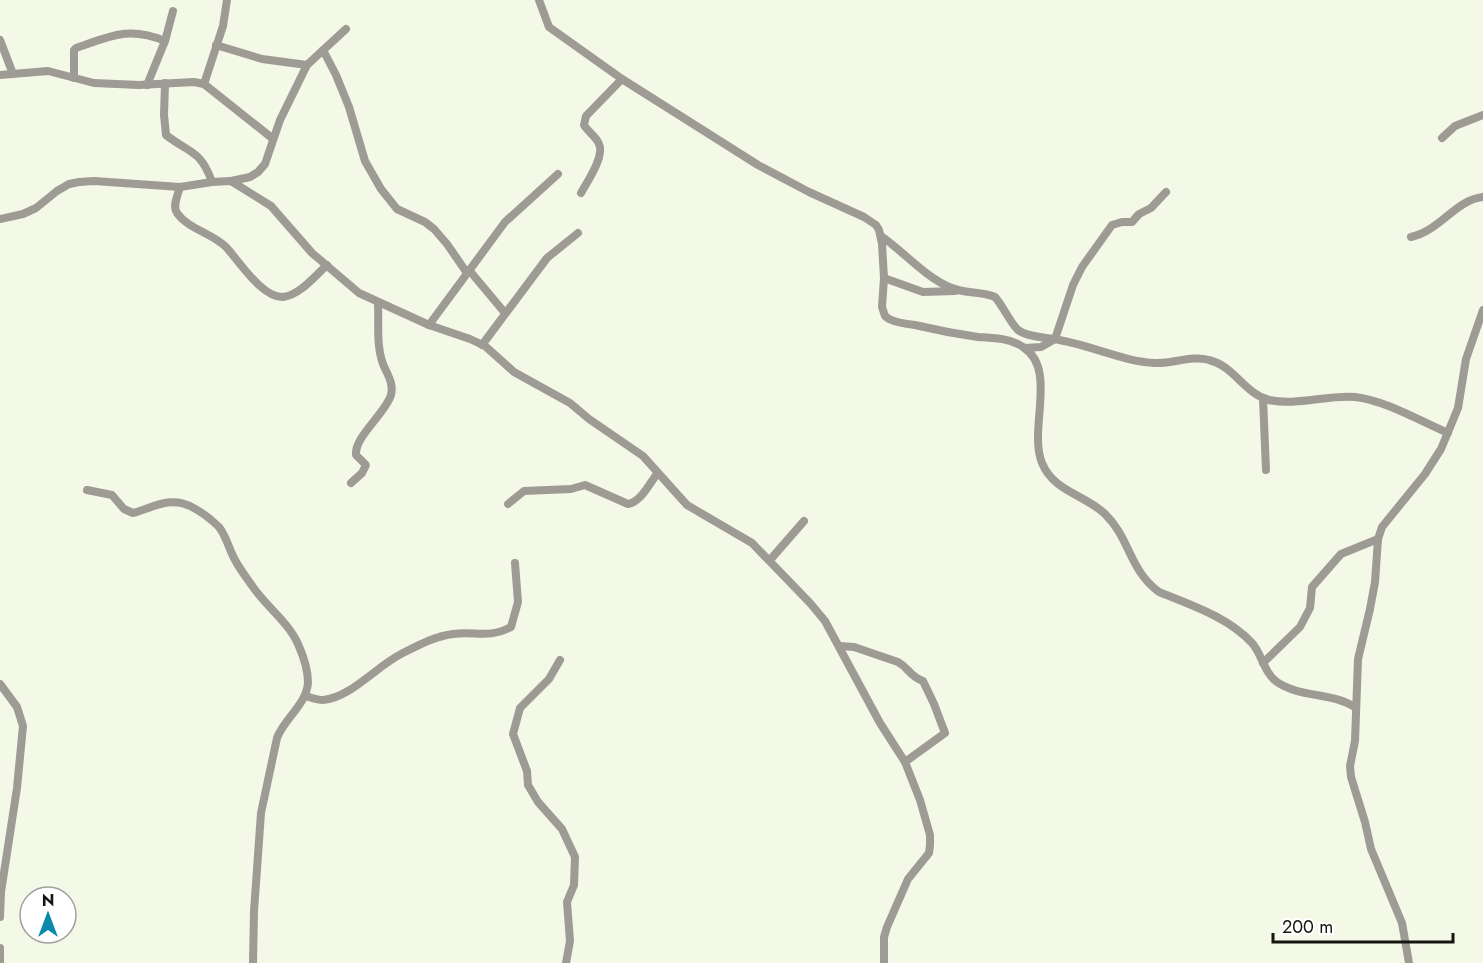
<svg xmlns="http://www.w3.org/2000/svg" width="1483" height="963" font-family="Jost,sans-serif">
<style>
.lines{fill:none;stroke-linecap:round;stroke-linejoin:round}
.street{stroke:#9d9b94;stroke-width:8}
</style>
<rect width="100%" height="100%" fill="#f4f8e6"/>
<g class="lines">
<g class="street">
<path d="M 539,0 L 549,27 L 622,79 L 758,165 L 809,192 L 864,217 L 876,225 L 879,230 L 882,244 L 884,278 L 882,307 L 885,316 L 889,319 C 897,323 906,324 915,325 C 936,330 957,334 978,337 C 993,338 1010,338 1023,347 C 1058,369 1028,429 1042,463 C 1054,492 1084,494 1105,514 C 1130,538 1129,570 1159,592 C 1191,605 1228,617 1252,643 C 1262,654 1264,673 1277,682 C 1300,698 1333,692 1356,708"/>
<polyline points="0,40 13,74"/>
<polyline points="216,45 262,59 307,65"/>
<polyline points="323,50 336,75 349,107 365,161 381,189 397,209 425,222 434,229 447,244 467,273"/>
<polyline points="0,75 48,71 94,83 139,85 194,82 204,84 272,138"/>
<path d="M 74,78 L 74,50 L 76,48 C 111,36 129,26 165,41"/>
<path d="M 165,83 L 164,115 L 166,135 C 189,153 201,150 212,182"/>
<polyline points="204,84 223,26 227,0"/>
<polyline points="147,85 165,41 173,11"/>
<polyline points="1442,138 1455,126 1483,115"/>
<polyline points="231,181 250,177 258,172 265,164 280,120 307,65 346,29"/>
<path d="M 180,187 C 178,195 172,206 177,213 C 188,229 212,233 226,247 C 239,261 262,298 283,297 C 300,295 315,276 327,265"/>
<path d="M 581,193 C 587,182 605,156 599,144 C 596,136 588,132 584,125 L 586,116 L 622,79"/>
<polyline points="0,219 23,214 36,208 57,191 69,184 79,182 94,181 180,187 212,182 231,181 271,206 312,253 359,293 429,325 470,339 485,346 514,372 570,403 589,419 643,456 687,505 752,543 810,603 825,621 880,723 905,762 920,800 930,835 930,845 929,853 908,879 887,927 884,937 884,963"/>
<path d="M 881,236 C 904,252 923,275 949,287 C 964,294 981,291 995,297 C 1003,306 1011,324 1018,330 C 1027,337 1043,337 1053,339 C 1086,343 1123,362 1155,363 C 1173,364 1191,355 1209,360 C 1234,366 1245,394 1269,400 C 1296,406 1326,395 1355,397 C 1384,400 1420,421 1448,433"/>
<path d="M 1411,237 C 1440,231 1455,200 1483,197"/>
<polyline points="469,270 505,313"/>
<polyline points="884,278 923,292 955,291"/>
<polyline points="429,325 505,222 558,174"/>
<polyline points="482,345 547,258 578,233"/>
<polyline points="1025,348 1041,347 1055,339 1073,285 1082,267 1112,225 1122,222 1132,222 1139,214 1151,208 1166,192"/>
<polyline points="1263,398 1266,470"/>
<path d="M 351,483 L 362,473 L 366,465 L 356,455 C 354,437 385,414 391,395 C 394,383 387,374 383,364 C 376,345 379,323 378,303"/>
<path d="M 87,490 L 112,495 L 124,509 L 133,513 C 152,508 169,496 190,506 C 200,511 211,519 219,527 C 226,536 228,546 233,556 C 238,567 246,577 253,587 C 266,606 288,622 298,644 C 303,655 308,671 308,683 C 306,705 284,719 277,738 L 261,813 L 254,911 L 253,963"/>
<path d="M 508,504 L 524,491 L 571,489 L 585,485 L 628,504 C 641,502 649,484 657,474"/>
<polyline points="770,560 804,521"/>
<path d="M 839,646 L 854,647 L 898,662 C 909,668 909,676 923,681 L 934,704 L 945,733 L 905,762"/>
<polyline points="560,660 549,679 520,708 513,734 527,771 528,785 538,802 562,829 575,857 574,885 567,902 570,941 566,963"/>
<polyline points="1263,663 1300,627 1310,608 1312,587 1341,554 1378,539"/>
<polyline points="0,684 17,707 23,726 17,788 1,892 0,917"/>
<path d="M 305,696 C 310,697 316,700 323,700 C 350,698 377,666 401,654 C 417,646 435,636 453,634 C 476,631 488,639 511,627 L 518,602 L 515,563"/>
<polyline points="0,948 0,963"/>
<polyline points="1409,963 1402,923 1371,849 1365,822 1351,777 1350,766 1355,741 1358,659 1370,609 1375,582 1378,539 1382,527 1425,474 1441,449 1458,408 1466,359 1483,310"/>
</g>
</g>
<g transform="translate(48 915)"><circle r="28" fill="#ffffff" stroke="#a1a29f" stroke-width="1.5"/>
<path d="M0-4.5L10 22L0 15L-10 22Z" fill="#0a89ab"/>
<text y="-9" font-size="16" font-weight="bold" text-anchor="middle" fill="#151610">N</text>
</g>
<path d="M1273 933v9h180v-9" fill="none" stroke="#151610" stroke-width="3"/>
<text x="1282" y="933" font-size="18" fill="#151610" stroke="#ffffff" stroke-width="4.5" paint-order="stroke">200 m</text>
</svg>
